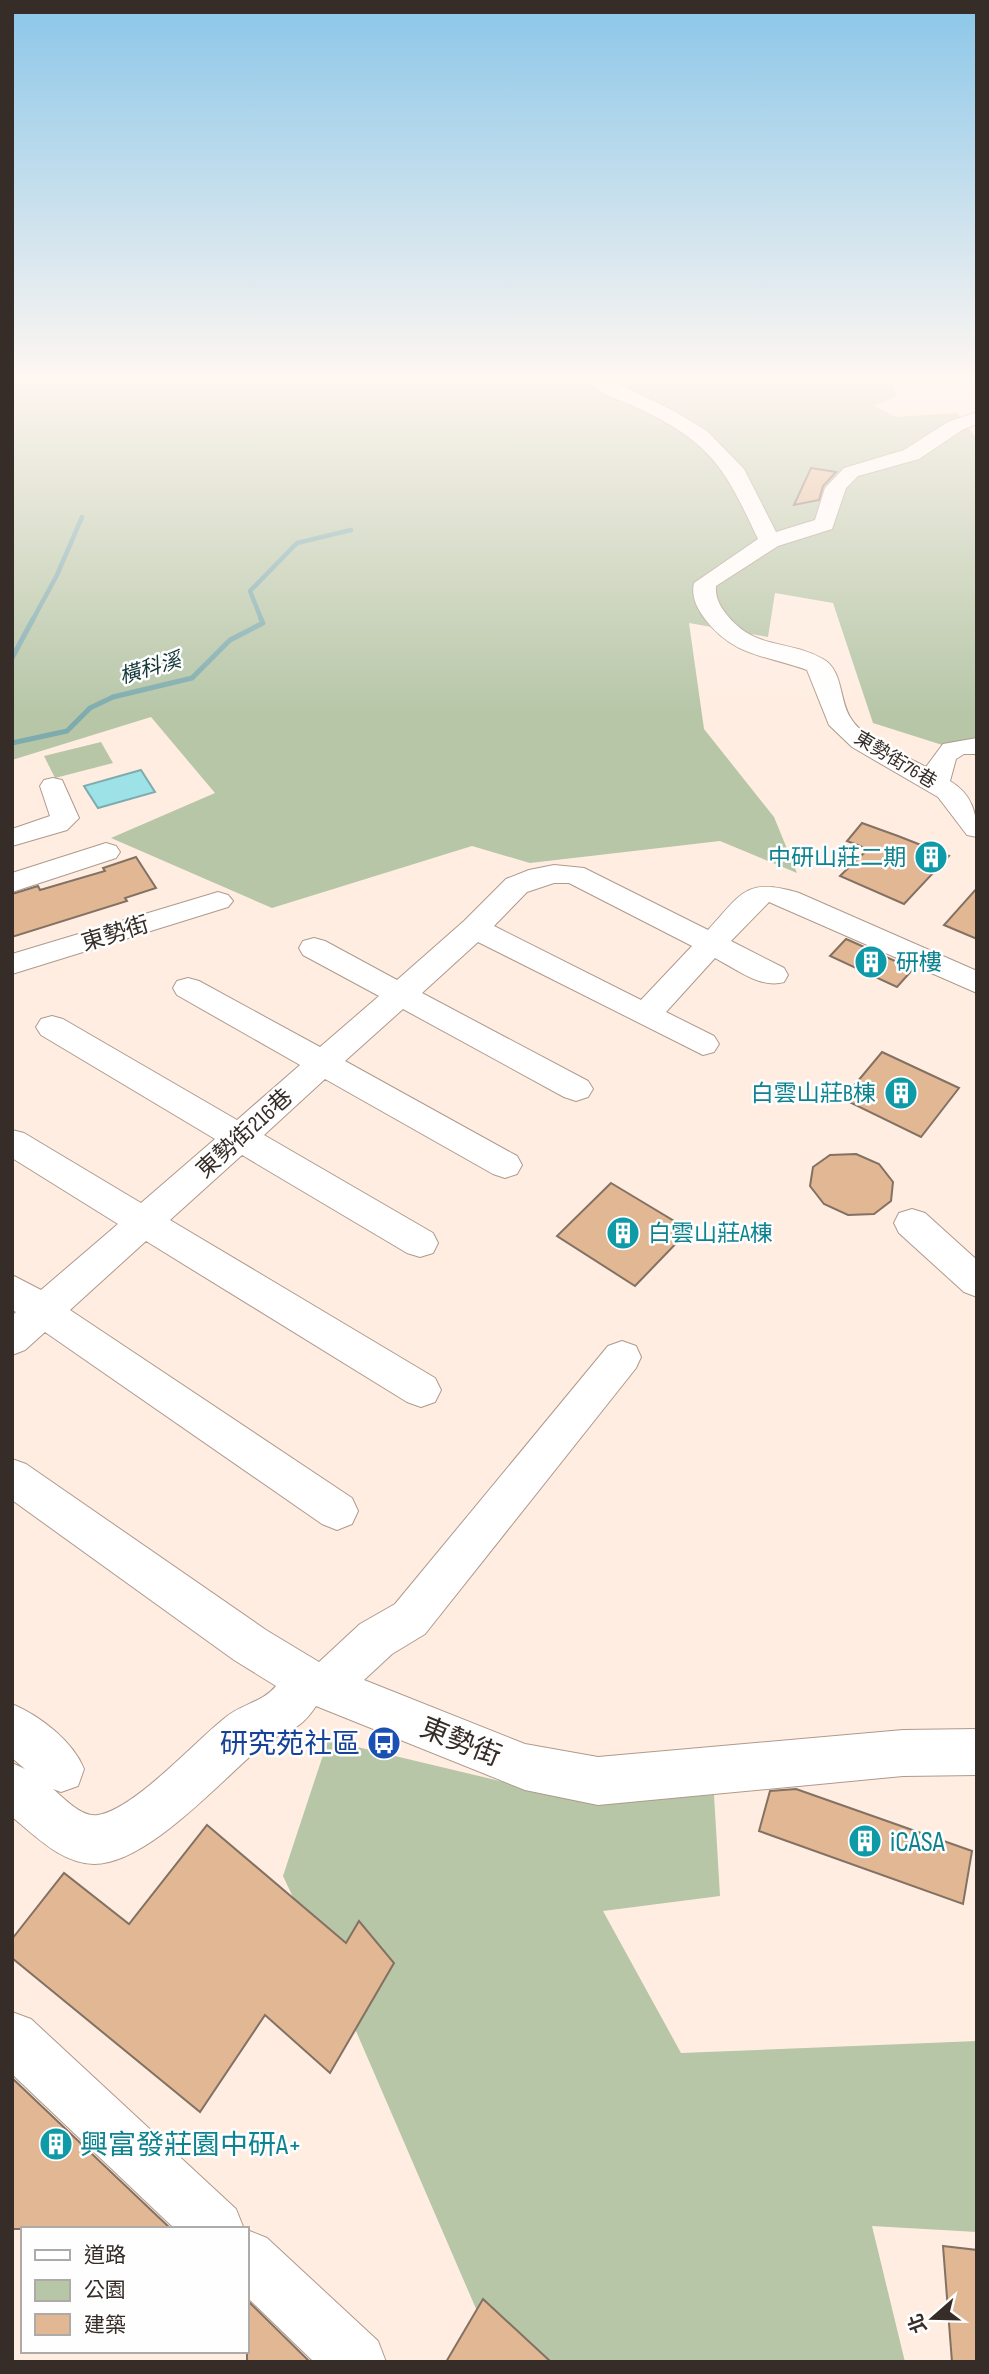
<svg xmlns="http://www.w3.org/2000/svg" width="989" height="2374" font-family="'Sofia Sans Condensed','Noto Sans TC',sans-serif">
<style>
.green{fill:#b6c6a7}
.water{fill:#9de2e7;stroke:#7eacae;stroke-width:2}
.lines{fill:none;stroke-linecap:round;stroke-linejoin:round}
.stream-far1{stroke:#7eacae;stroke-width:4.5}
.stream{stroke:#7eacae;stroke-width:5}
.building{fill:#e2b793;stroke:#837163;stroke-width:2}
.minor-casing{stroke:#af9a8c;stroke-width:2}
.minor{fill:#fff;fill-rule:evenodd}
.labels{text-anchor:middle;stroke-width:5;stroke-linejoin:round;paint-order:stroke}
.far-street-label{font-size:19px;fill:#362d28;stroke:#fefefe}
.far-water-label{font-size:21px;font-style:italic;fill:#143739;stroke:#fefefe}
.culture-label{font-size:23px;fill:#0d838f;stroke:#fefefe;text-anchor:end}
.street-label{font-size:23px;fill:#362d28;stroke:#fefefe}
.near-street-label{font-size:28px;fill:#362d28;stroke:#fefefe}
.near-transit-label{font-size:28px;fill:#164399;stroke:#fefefe;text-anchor:end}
.near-culture-label{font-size:28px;fill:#0d838f;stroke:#fefefe;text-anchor:start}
</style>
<rect width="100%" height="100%" fill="#ffede1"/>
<g class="green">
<polygon points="12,382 893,382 897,396 874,406 896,417 957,413 977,439 977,756 873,723 833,603 775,593 768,637 689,623 704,729 774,817 797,873 720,841 530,863 472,846 272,908 111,838 215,793 151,717 12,760"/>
<polygon points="101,742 113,763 55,778 44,756"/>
<polygon points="328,1740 571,1798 714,1795 720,1896 603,1911 681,2053 977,2041 977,2232 872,2226 905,2362 499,2362 356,2031 283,1876"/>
</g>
<polygon class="water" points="141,770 155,792 98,808 84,786"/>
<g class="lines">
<g class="stream-far1">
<polyline points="32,621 57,575 82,517"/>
<polyline points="262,621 250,591 297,543 351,530"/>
</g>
<g class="stream">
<polyline points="12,658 33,619"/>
<polyline points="12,743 67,731 90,708 113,697 192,678 230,640 263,623 261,619"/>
</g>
</g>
<g class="building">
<polygon points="811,468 836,472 823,486 819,500 794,505"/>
<polygon points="862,823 898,836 949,856 904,904 840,876 868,849 847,841"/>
<polygon points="136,857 156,888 125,898 127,901 12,937 12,894 38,886 40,890 105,871 103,868"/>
<polygon points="977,888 977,939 944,925"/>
<polygon points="846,939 853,942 913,969 897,987 830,956"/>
<polygon points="882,1052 959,1088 921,1137 843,1099"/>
<polygon points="856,1154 879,1164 893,1182 891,1201 874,1214 848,1215 824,1204 810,1186 813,1167 830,1155"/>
<polygon points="611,1183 689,1230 635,1286 557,1236"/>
<polygon points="796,1789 972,1851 963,1904 759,1831 770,1791"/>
<polygon points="207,1825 346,1943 359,1921 394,1963 330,2073 265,2015 200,2112 12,1958 12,1939 64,1873 129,1924"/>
<polygon points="12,2078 171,2229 12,2229"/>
<polygon points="943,2246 977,2250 977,2362 952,2362"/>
<polygon points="483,2299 551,2362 446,2362"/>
<polygon points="247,2300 310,2362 247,2362"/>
</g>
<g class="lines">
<defs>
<g id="minor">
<path d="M 590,382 L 614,382 L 674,411 L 707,431 L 744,469 L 776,532 L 815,520 L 825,488 L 844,468 L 904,450 L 948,422 L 977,412 L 977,424 L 962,430 L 919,459 L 858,476 L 846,488 L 832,529 L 778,546 L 716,586 C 715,598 720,606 727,615 C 756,651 788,639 823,659 C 843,670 839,699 850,717 C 864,741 902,754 926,767 L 943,744 L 977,738 L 977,754 L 964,754 L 956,759 L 950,781 C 972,794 977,813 977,837 L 967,835 L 938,797 L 852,747 L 829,725 L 807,670 C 766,655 734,657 705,619 C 697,608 691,597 694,583 L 758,539 C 726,471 713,444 642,410 C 627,402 601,395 590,382 Z"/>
<polygon points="53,778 62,780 79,818 67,830 12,846 12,829 50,816 40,786 44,780"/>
<polygon points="106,843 116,846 120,852 116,858 12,892 12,873"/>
<path d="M 554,865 L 584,868 L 708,930 C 742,893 746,877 799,893 L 977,971 L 977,993 L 769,902 L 731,941 L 784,968 L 788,975 L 784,982 C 761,989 736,969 715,958 L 666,1012 L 714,1036 L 719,1044 L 714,1052 L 703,1055 L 478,942 L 422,993 L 588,1081 L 593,1089 L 588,1097 L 576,1101 L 564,1097 L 403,1009 L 345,1061 L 517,1156 L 522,1165 L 517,1174 L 505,1178 L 493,1174 L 325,1079 L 264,1135 L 433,1233 L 438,1243 L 433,1253 L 420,1257 L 407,1253 L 242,1155 L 170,1220 L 435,1378 L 441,1390 L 435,1402 L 421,1407 L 407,1402 L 146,1241 L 70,1310 L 352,1498 L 358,1511 L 352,1524 L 337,1530 L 322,1524 L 45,1332 L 25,1350 L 12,1355 L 12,1316 L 16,1312 L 12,1310 L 12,1275 L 41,1290 L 118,1224 L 12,1158 L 12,1130 L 24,1133 L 141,1203 L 215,1139 L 41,1035 L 36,1027 L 41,1019 L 52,1016 L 63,1019 L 237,1120 L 300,1065 L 177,995 L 173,988 L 177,981 L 188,978 L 199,981 L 320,1047 L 379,996 L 303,955 L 299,948 L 303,941 L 314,938 L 325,941 L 397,980 L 464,921 L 506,879 L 529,870 ZM 554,883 L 569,883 L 692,946 L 641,1000 L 494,926 L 527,892 Z"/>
<polygon points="218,892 228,895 233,901 228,907 12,974 12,954"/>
<polygon points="912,1209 925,1213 977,1260 977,1297 964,1292 899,1233 894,1223 899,1213"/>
<path d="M 622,1341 L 636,1346 L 641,1357 L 636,1368 L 425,1634 L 392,1654 L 364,1680 L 525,1744 L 598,1757 L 903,1730 L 977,1729 L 977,1775 L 903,1776 L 598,1805 L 525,1790 L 316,1706 C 297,1735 285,1728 262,1746 C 222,1779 148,1864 94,1864 C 61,1863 37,1837 12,1817 L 12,1763 L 25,1769 L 12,1758 L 12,1704 C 40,1716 73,1741 84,1769 L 78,1786 L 61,1792 L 53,1789 C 65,1799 82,1818 98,1815 C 135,1809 195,1741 226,1717 C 242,1704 263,1702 276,1686 L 234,1660 L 12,1500 L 12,1459 L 26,1464 L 266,1630 L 319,1662 L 360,1624 L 395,1604 L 608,1346 Z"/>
<polygon points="12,2012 31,2019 236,2209 244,2229 175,2229 12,2074"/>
<polygon points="247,2230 267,2238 378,2341 386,2362 314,2362 247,2297"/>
</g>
</defs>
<use href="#minor" class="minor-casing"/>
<use href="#minor" class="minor"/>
</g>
<linearGradient id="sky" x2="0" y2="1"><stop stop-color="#8ac6e8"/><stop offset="0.53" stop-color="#fff7f2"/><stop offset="1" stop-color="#fff7f2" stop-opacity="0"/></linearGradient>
<rect width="989" height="715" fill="url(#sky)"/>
<defs>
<symbol id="building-disc" viewBox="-11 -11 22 22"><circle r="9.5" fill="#0f9aa8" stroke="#fefefe"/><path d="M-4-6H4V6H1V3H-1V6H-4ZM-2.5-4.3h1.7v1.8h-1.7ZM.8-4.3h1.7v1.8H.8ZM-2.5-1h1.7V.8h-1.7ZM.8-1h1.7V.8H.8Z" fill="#fff"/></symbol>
<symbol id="bus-disc" viewBox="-11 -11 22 22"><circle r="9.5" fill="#1a4fb4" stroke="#fefefe"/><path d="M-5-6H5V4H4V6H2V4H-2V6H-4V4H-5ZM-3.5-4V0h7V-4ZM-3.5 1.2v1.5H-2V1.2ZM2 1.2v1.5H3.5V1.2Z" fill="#fff"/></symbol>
</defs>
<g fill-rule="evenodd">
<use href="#building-disc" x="912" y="838" width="38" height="38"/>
<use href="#building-disc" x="852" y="943" width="38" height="38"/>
<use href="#building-disc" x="882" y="1074" width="38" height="38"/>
<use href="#building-disc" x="604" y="1214" width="38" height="38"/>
<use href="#bus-disc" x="365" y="1724" width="38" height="38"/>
<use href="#building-disc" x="846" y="1822" width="38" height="38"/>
<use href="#building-disc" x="37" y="2125" width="38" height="38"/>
</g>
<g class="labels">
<g class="far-street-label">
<text transform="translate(896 759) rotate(31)" y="7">東勢街76巷</text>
</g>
<g class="far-water-label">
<text transform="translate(150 668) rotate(-16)" y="7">橫科溪</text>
</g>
<g class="culture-label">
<text x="906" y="865">中研山莊二期</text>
<text x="896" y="970" text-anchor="start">研樓</text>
<text x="876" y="1101">白雲山莊B棟</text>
<text x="648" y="1241" text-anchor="start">白雲山莊A棟</text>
</g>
<g class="street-label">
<text transform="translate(115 933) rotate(-17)" y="8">東勢街</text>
<text transform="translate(244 1133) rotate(-42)" y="8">東勢街216巷</text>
</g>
<g class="near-street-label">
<text transform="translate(461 1741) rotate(22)" y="10">東勢街</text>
</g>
<g class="near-transit-label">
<text x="360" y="1753">研究苑社區</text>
</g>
<g class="near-culture-label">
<text x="890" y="1851">iCASA</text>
<text x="80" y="2154">興富發莊園中研A+</text>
</g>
</g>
<rect width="989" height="2374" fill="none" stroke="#362d28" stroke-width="28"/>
<rect x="21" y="2227" width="228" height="126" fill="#fefefe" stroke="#aeaaa8" stroke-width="2"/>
<rect x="35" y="2250" width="35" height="10" fill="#ffffff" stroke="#aeaaa8" stroke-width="2"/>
<text x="84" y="2262" font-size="21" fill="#362d28">道路</text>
<rect x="35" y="2280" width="35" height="21" fill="#b6c6a7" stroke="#aeaaa8" stroke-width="2"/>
<text x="84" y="2297" font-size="21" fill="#362d28">公園</text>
<rect x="35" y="2314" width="35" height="21" fill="#e2b793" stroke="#aeaaa8" stroke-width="2"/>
<text x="84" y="2332" font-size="21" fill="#362d28">建築</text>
<g transform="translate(933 2318) rotate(250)" stroke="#fefefe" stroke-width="5" paint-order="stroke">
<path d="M0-5L12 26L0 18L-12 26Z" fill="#362d28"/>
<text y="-10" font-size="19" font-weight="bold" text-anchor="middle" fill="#362d28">北</text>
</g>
</svg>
